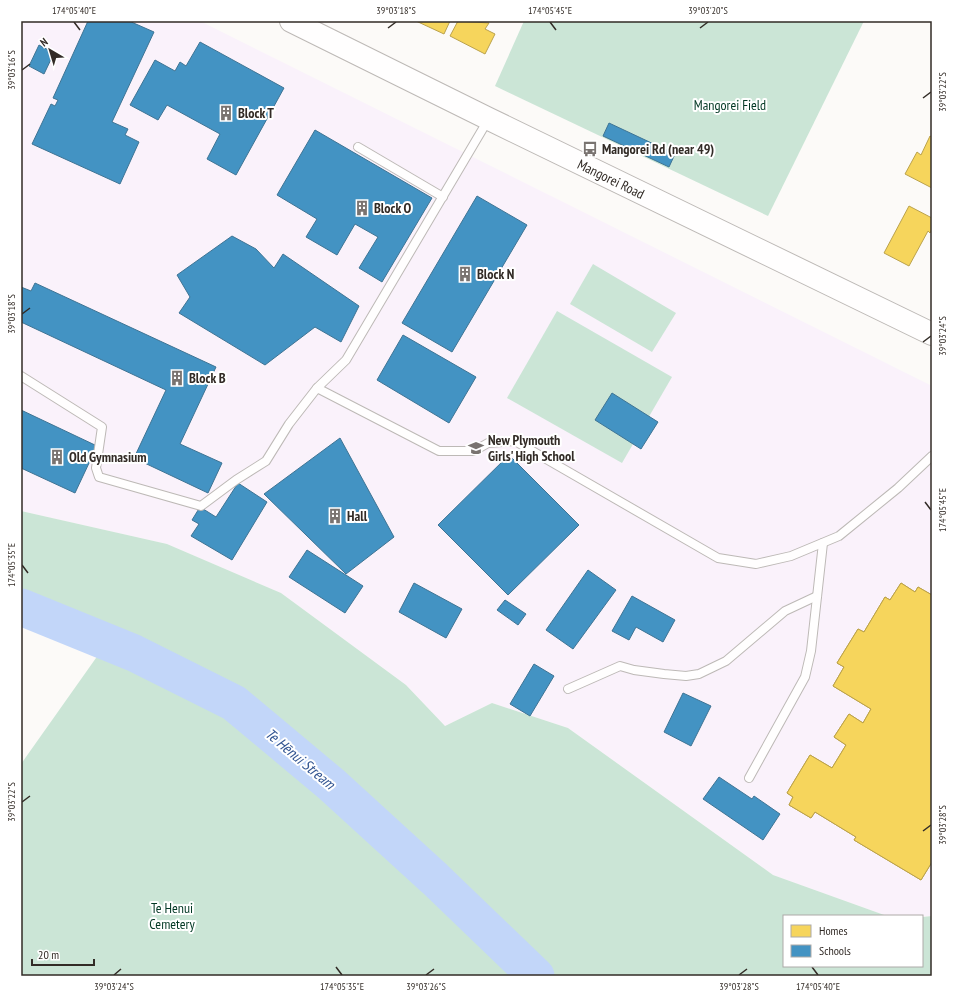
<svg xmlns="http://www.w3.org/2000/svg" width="953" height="997" font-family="'PT Sans Narrow',sans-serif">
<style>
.education{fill:#faf2fb}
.green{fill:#cbe5d6}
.homes{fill:#f6d55c;stroke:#bba24c;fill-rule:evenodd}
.schools{fill:#4393c3;stroke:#3e7494}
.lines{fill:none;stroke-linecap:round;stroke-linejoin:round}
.river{stroke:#c2d6f9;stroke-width:37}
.lane-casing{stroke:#bdb9b6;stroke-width:10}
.secondary-casing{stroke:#bdb9b6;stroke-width:24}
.lane{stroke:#fffefe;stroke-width:8}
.secondary{stroke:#fffefe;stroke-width:22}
.ticks{fill:none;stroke:#322b26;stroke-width:1.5}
.labels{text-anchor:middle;stroke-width:4;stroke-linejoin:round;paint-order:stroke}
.park-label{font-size:14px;fill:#023824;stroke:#fff}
.poi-label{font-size:14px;font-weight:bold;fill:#322b26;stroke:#fff;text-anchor:start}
.street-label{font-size:14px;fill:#322b26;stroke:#fff}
.water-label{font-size:15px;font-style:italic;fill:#335592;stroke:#fff}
.neatline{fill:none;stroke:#322b26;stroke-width:1.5}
.ticks-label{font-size:10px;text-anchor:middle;fill:#322b26}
</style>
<rect width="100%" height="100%" fill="#fcfaf8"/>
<polygon class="education" points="21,21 200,21 932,386 932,916 887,916 773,875 568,728 492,703 445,726 406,685 281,593 167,544 21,511"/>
<g class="green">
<polygon points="524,21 864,21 768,216 495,86"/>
<polygon points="593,264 676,313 652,352 570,304"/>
<polygon points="557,311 672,377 622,463 507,398"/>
<polygon points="21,511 167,544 281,593 406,685 445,726 492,703 568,728 773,875 887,916 784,916 784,966 922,966 922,917 932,916 932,976 21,976 21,764 108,641 21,621"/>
</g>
<g class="homes">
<polygon points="416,21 450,21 444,34"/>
<polygon points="458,21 489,23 485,29 495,34 485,54 450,36"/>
<polygon points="930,136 932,137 932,188 905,174 917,152 921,155"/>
<polygon points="909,206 932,218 932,229 930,233 928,231 909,266 884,253"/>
<path d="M 901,583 L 915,592 L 918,587 L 932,595 L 932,643 L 894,619 L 857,681 L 877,693 L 894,666 L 927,686 L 932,677 L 932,735 L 918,758 L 906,750 L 899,763 L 932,783 L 932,862 L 921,880 L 854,840 L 856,837 L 815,812 L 811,818 L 789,805 L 793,797 L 787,793 L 810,755 L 832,768 L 846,745 L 834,737 L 849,714 L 863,723 L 871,709 L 833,686 L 844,667 L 837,663 L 858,629 L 864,632 L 885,597 L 890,600 ZM 885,695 L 910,710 L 889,746 L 863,730 ZM 857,757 L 870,765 L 851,796 L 838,789 ZM 887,787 L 922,809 L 906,835 L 871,813 Z"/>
<polygon points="901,583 915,592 918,587 932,595 932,862 921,880 854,840 856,837 815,812 811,818 789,805 793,797 787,793 810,755 832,768 846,745 834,737 849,714 863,723 871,709 833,686 844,667 837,663 858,629 864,632 885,597 890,600"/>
</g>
<g class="schools">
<polygon points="88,21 129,21 154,32 112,122 128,129 125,135 139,142 120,184 32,144 51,104 55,106 58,100 53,98"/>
<polygon points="200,42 284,88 236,175 207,159 220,134 167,105 158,120 130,105 155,60 175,71 180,62 186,66"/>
<polygon points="39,45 54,53 44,74 29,66"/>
<polygon points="609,123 675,154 669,167 603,136"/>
<polygon points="315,130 432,198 382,282 359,268 378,237 355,224 337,255 306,237 317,219 277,195"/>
<polygon points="477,196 527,225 452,352 402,323"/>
<polygon points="232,236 256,249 274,268 283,254 359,306 341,342 315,327 265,365 179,313 190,297 177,275"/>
<polygon points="35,283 216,367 180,444 222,463 208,493 134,458 166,390 21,322 21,287 31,291"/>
<polygon points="403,335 476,377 449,423 377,380"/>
<polygon points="612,393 658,422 641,449 595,420"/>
<polygon points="21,410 97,446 75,493 21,468"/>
<polygon points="340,438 394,537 346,574 264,494"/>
<polygon points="509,455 579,525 508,595 438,525"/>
<polygon points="238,483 267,502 232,560 191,536 199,524 192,520 200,507 216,517"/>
<polygon points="307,550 363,586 345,613 289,577"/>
<polygon points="588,570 616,590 573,649 546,630"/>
<polygon points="414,583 462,609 446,638 399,612"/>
<polygon points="632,596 675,620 663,642 636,627 629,640 612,631"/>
<polygon points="505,600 526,614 518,625 497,610"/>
<polygon points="534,664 554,676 530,716 510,704"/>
<polygon points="683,693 711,706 691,746 664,732"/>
<polygon points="719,777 752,799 754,796 780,814 763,840 703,799"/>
</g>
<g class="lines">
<polyline class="river" points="21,607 134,653 234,703 331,784 435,879 536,976"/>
<defs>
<g id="lane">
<polyline points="358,147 443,197"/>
<polyline points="21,376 102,427 96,468 99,477 201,506 236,480 266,461 289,424 317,388 439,451 474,451 488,443 515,441 718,558 756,564 791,556 839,536 898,488 932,456"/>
<polyline points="317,388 346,360 488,120"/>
<polyline points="568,689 620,666 634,670 664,674 686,676 699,674 726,661 785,611 817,596"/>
<polyline points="749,778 805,677 811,651 823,543"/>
</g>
<polyline id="secondary" points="291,21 489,119 932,334"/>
</defs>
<use href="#lane" class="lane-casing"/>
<use href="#secondary" class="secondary-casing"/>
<use href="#lane" class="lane"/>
<use href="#secondary" class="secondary"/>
</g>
<path class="ticks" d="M 74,22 L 80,30M 550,22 L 556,30M 388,28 L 396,22M 700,28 L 708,22M 22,70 L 30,64M 923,98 L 931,92M 22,314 L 30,308M 923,342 L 931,336M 925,502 L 931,510M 22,565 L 28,573M 22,802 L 30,796M 923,831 L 931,825M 336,967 L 342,975M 812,967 L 818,975M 114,975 L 121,969M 426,975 L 434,969M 739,975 L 747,969"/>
<defs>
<symbol id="building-bare" viewBox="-9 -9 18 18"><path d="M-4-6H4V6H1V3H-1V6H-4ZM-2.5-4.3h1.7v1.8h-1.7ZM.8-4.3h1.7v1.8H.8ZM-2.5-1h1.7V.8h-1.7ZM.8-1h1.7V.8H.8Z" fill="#797370" stroke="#fff" stroke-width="2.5" paint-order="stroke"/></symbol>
<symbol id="bus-bare" viewBox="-9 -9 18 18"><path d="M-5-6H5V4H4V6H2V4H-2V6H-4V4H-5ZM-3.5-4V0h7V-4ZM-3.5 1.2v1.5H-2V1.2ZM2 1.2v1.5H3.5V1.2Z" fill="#797370" stroke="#fff" stroke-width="2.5" paint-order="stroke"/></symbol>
<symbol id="school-bare" viewBox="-9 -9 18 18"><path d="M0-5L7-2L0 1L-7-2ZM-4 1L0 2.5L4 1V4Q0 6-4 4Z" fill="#797370" stroke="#fff" stroke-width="2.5" paint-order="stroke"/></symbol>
</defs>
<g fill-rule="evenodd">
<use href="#building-bare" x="215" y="102" width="22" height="22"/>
<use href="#bus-bare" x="579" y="138" width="22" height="22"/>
<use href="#building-bare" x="351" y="197" width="22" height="22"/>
<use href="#building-bare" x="454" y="263" width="22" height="22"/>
<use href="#building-bare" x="166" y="367" width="22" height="22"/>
<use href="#school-bare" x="465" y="437" width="22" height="22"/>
<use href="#building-bare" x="46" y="446" width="22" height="22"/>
<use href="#building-bare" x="324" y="505" width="22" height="22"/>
</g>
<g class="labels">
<g class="park-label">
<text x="730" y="110">Mangorei Field</text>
<text x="172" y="913">Te Henui<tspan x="172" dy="16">Cemetery</tspan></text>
</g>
<g class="poi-label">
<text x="238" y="118">Block T</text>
<text x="602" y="154">Mangorei Rd (near 49)</text>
<text x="374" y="213">Block O</text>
<text x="477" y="279">Block N</text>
<text x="189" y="383">Block B</text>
<text x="488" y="445">New Plymouth<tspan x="488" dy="16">Girls' High School</tspan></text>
<text x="69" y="462">Old Gymnasium</text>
<text x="347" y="521">Hall</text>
</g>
<g class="street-label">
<text transform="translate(611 179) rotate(26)" y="5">Mangorei Road</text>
</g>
<g class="water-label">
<text transform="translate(300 759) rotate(40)" y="5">Te Hēnui Stream</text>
</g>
</g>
<rect width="953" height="997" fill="none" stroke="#ffffff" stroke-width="44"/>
<rect x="783" y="915" width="140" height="52" fill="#ffffff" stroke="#adaaa8"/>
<rect x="791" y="925" width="20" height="12" fill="#f6d55c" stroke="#adaaa8"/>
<text x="819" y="935" font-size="12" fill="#322b26">Homes</text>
<rect x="791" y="945" width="20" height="12" fill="#4393c3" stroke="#adaaa8"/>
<text x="819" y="955" font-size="12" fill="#322b26">Schools</text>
<g transform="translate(50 50) rotate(322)" stroke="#ffffff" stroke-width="3" paint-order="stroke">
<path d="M0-3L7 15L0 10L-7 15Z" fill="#322b26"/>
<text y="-6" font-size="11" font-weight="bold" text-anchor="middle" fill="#322b26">N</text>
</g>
<path d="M32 959v6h62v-6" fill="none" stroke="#322b26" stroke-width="2"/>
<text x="38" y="959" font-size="12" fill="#322b26" stroke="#ffffff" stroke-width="3" paint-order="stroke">20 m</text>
<rect x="22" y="22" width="909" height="953" class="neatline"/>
<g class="ticks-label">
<text x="74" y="14">174°05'40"E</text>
<text x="396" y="14">39°03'18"S</text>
<text x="550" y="14">174°05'45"E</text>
<text x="708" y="14">39°03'20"S</text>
<text transform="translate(11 70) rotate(-90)" y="4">39°03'16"S</text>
<text transform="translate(942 92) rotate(-90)" y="4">39°03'22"S</text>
<text transform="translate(11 314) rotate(-90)" y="4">39°03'18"S</text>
<text transform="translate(942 336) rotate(-90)" y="4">39°03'24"S</text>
<text transform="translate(942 510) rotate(-90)" y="4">174°05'45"E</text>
<text transform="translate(11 565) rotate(-90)" y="4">174°05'35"E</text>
<text transform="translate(11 802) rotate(-90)" y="4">39°03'22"S</text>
<text transform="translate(942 825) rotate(-90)" y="4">39°03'28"S</text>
<text x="114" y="990">39°03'24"S</text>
<text x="342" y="990">174°05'35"E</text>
<text x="426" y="990">39°03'26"S</text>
<text x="739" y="990">39°03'28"S</text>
<text x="818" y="990">174°05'40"E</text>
</g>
</svg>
